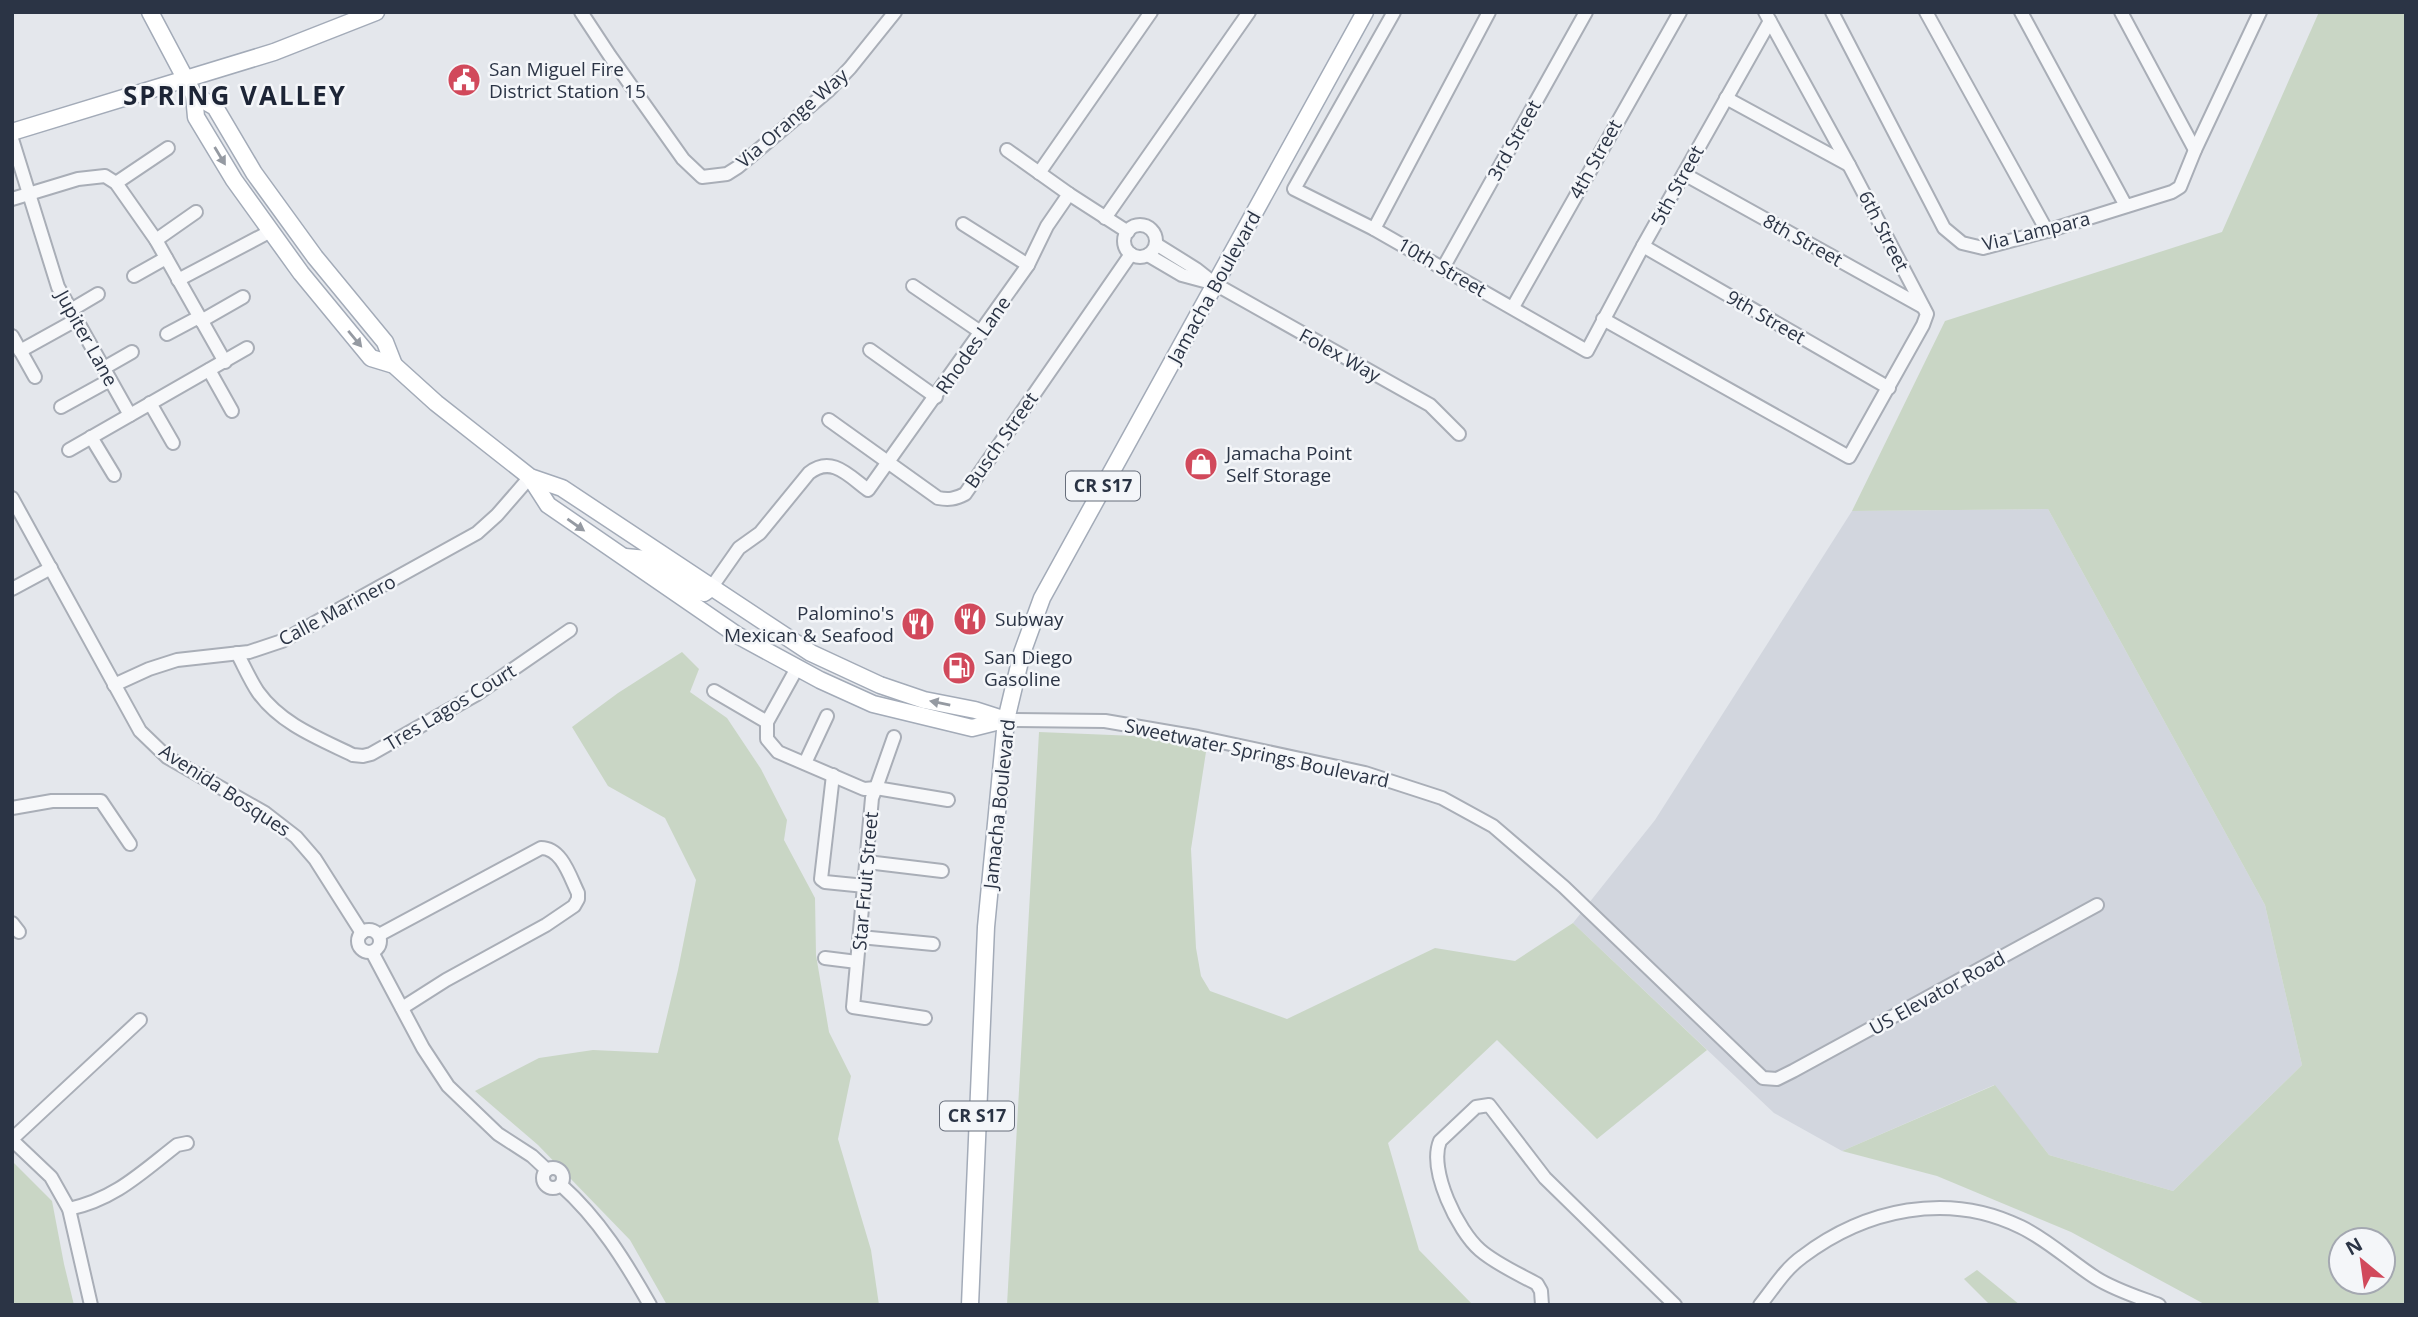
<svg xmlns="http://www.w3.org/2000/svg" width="2418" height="1317" font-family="'Open Sans',sans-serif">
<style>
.built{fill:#d2d6de}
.green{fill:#c9d6c5;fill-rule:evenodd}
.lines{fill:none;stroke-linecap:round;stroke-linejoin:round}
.minor-casing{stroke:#a9aeb7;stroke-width:16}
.major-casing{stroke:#a3abb8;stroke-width:19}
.minor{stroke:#f7f8fa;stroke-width:12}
.major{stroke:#fff;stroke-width:16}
.oneway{fill:#959aa2}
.labels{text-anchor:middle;stroke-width:5;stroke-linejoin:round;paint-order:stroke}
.shield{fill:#f4f6f9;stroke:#676e7b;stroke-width:2}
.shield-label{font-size:18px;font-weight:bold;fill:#2b3445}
.poi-label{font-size:19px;fill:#2b3445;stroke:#f4f6f9;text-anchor:start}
.street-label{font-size:19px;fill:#2b3445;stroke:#f4f6f9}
.district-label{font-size:26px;font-weight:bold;letter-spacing:2px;fill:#1d2536;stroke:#f4f6f9}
</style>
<rect width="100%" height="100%" fill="#e4e7ec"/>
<polygon class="built" points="2048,509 2265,905 2302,1065 2173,1191 2049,1155 1994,1085 1842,1151 1774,1113 1573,923 1655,820 1852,511"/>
<g class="green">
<path d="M 2319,12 L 2406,12 L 2406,1305 L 2206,1305 L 2071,1232 L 1937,1176 L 1842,1151 L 1995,1085 L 2049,1155 L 2173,1191 L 2302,1065 L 2265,905 L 2048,509 L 1852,511 L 1945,321 L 2222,232 ZM 2341,1240 L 2383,1240 L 2383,1282 L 2341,1282 Z"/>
<polygon points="682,652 699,669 690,692 727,718 761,769 787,820 784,840 815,898 816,955 829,1032 851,1076 838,1139 871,1250 879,1305 667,1305 630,1240 538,1145 475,1091 539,1058 593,1050 658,1053 678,970 696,880 665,818 608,786 572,727 618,693"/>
<polygon points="1039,732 1208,739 1191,849 1196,948 1201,976 1210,991 1287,1019 1435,948 1515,961 1573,923 1707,1050 1597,1139 1497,1040 1388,1143 1419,1250 1473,1305 1007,1305"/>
<polygon points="12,1161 52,1201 64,1264 74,1305 12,1305"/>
<polygon points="1977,1270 2020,1305 1990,1305 1964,1279"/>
</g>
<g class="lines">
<defs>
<g id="minor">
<polyline points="581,12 610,56 683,159 702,177 727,174 738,167 828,91 850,68 895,12"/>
<polyline points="1394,12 1294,189 1374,229 1587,351 1643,246 1770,21"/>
<polyline points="1832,12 1944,228 1962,243 1983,248 2047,231 2172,192 2180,187 2195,150 2260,12"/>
<polyline points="1926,12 2047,231"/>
<polyline points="2021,12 2126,206"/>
<polyline points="2121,12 2195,150"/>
<polyline points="1726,98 1849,165"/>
<polyline points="12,139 58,287 130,415"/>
<polyline points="1007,150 1069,194 1128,232"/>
<polyline points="1039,173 1151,12"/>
<polyline points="1684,174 1923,307"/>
<polyline points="116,183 168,148"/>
<polyline points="12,199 78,179 105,176 116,183 156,240 225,362"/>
<polyline points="1105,218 1249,12"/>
<polyline points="963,224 1028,265"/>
<circle cx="1140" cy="241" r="16"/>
<polyline points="1374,229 1489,12"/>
<polyline points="156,240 196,212"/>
<polyline points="1156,244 1196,269 1215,284 1430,405 1459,434"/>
<polyline points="1643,246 1889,388"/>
<polyline points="1148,255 1182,275 1208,282"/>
<polyline points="1443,268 1586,12"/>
<polyline points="134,276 166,258"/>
<polyline points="178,280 271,231"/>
<polyline points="913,286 982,333"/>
<polyline points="1513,307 1680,12"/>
<polyline points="71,310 98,294"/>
<polyline points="1603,319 1849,457 1923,325 1927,314 1849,165 1765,12"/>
<polyline points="201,321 243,297"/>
<polyline points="167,334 199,317"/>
<polyline points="12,336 35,377"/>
<polyline points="870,350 936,397"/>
<polyline points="20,351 76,320"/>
<polyline points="104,368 132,352"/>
<polyline points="209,370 232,411"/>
<polyline points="150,403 173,443"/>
<polyline points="61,407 110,380"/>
<path d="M 829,420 L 938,498 C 949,500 955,499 965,494 L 1131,254"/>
<polyline points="91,437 114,475"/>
<polyline points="69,450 247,348"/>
<polyline points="12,498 140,731 167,757 265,813 296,837 315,859 362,933"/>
<path d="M 711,588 L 739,548 L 760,533 L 809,473 C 832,455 849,476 868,490 L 1028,265 L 1047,226 L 1069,194"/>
<polyline points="12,589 51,568"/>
<path d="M 237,653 C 244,666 250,680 258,692 C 281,724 318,738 353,755 L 363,756 L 371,754 L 477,694 L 570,630"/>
<polyline points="797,668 767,722 767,739 778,752 864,789 876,788 872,798 853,1007 925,1018"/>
<polyline points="114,685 149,669 177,660 249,652 282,641 477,533 497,515 530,477"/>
<polyline points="714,691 767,722"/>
<polyline points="1006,720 1105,721 1198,737 1365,773 1442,798 1493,826 1564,887 1763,1078 1777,1079 1793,1071 2097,905"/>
<polyline points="894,737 876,788 948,800"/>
<polyline points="805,763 827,716"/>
<polyline points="833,775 821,879 825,882 865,886"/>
<polyline points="12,808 52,801 101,801 130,844"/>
<polyline points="867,862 942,871"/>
<polyline points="12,923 19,932"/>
<circle cx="369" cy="941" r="11"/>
<path d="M 379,935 L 541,848 C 562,848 570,877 578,893 L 578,899 L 574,906 L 546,925 L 446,980 L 402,1008"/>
<polyline points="860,937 933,944"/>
<polyline points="372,952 423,1048 448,1086 498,1134 532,1156 547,1170"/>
<polyline points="825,958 857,962"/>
<polyline points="12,1139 140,1020"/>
<polyline points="12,1140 51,1177 69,1209 91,1305"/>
<circle cx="553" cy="1178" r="10"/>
<path d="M 561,1185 C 599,1219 625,1261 650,1305"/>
<path d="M 69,1209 C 115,1199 141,1173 177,1145 L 187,1143"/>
<path d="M 1542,1305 L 1541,1291 L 1537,1284 C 1519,1274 1496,1264 1480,1250 C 1458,1231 1428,1170 1440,1141 L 1476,1107 L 1489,1105 L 1545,1178 L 1675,1305"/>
<path d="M 1760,1305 C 1773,1289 1785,1269 1802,1257 C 1865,1209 1948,1191 2021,1227 C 2048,1240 2071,1262 2096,1278 C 2115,1290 2138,1297 2159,1305"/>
</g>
<g id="major">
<polyline points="150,12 194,95 196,117 234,180 301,273 371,358 394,365 436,403 530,477 562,488 811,653 880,685 924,700 975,710 1006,720"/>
<polyline points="194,95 215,107 254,173 315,257 385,342 394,365"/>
<polyline points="12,132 274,52 376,12"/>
<polyline points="530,477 548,505 737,635 820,680 873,704 972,728 1004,720"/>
<polyline points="625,557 647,559 691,590 704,593 711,588"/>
<polyline points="970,1305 986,927 1006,720 1022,653 1042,598 1365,12"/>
</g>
</defs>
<use href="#minor" class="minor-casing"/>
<use href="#major" class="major-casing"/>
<use href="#minor" class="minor"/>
<use href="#major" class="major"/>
</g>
<defs><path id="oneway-solid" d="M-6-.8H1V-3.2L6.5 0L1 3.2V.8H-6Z" transform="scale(1.75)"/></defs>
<g class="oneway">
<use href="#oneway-solid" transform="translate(220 156) rotate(59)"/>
<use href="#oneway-solid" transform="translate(355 339) rotate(50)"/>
<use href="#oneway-solid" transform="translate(576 525) rotate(35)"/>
<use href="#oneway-solid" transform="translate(940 703) rotate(-168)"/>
</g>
<defs>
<symbol id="civic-disc" viewBox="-11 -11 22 22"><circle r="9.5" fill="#d1495b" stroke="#f4f6f9"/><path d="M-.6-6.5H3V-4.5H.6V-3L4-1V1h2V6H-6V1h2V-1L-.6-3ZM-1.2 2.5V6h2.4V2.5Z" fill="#fff"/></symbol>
<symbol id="shop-disc" viewBox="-11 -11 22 22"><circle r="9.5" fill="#d1495b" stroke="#f4f6f9"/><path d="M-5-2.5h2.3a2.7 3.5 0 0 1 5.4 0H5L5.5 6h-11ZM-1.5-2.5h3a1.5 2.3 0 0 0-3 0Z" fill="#fff"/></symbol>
<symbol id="restaurant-disc" viewBox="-11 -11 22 22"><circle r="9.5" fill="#d1495b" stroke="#f4f6f9"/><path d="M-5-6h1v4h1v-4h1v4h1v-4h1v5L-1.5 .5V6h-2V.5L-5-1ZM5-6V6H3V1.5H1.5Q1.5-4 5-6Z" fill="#fff"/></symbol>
<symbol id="fuel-disc" viewBox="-11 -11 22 22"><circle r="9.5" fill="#d1495b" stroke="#f4f6f9"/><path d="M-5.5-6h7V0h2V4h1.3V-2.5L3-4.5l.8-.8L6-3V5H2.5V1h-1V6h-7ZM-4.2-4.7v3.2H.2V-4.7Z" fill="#fff"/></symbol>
</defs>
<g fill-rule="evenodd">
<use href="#civic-disc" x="445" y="61" width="38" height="38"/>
<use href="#shop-disc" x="1182" y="445" width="38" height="38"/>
<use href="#restaurant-disc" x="951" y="600" width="38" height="38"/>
<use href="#restaurant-disc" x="899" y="605" width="38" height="38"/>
<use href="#fuel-disc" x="940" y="649" width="38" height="38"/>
</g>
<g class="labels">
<g class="shield">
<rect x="1066" y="471.5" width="74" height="29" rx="5"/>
<rect x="940" y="1101.5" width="74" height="29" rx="5"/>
</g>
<g class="shield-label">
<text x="1103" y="492">CR S17</text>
<text x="977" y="1122">CR S17</text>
</g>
<g class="poi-label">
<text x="489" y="76">San Miguel Fire<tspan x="489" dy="22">District Station 15</tspan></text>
<text x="1226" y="460">Jamacha Point<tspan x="1226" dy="22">Self Storage</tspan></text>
<text x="894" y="620" text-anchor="end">Palomino's<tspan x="894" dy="22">Mexican &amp; Seafood</tspan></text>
<text x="995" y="626">Subway</text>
<text x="984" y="664">San Diego<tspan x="984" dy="22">Gasoline</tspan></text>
</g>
<g class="street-label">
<text transform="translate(792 118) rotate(-41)" y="7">Via Orange Way</text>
<text transform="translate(1514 140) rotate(-61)" y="7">3rd Street</text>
<text transform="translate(1595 159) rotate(-61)" y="7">4th Street</text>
<text transform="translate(1677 185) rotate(-61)" y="7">5th Street</text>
<text transform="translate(1884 231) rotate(63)" y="7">6th Street</text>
<text transform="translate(2036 231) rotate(-14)" y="7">Via Lampara</text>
<text transform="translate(1803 240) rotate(29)" y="7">8th Street</text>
<text transform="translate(1442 267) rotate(30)" y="7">10th Street</text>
<text transform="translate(1214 287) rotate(-61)" y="7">Jamacha Boulevard</text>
<text transform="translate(1766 317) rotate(30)" y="7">9th Street</text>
<text transform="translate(87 338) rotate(61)" y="7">Jupiter Lane</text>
<text transform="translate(973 345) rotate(-55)" y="7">Rhodes Lane</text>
<text transform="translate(1340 355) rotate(29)" y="7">Folex Way</text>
<text transform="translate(1001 440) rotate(-55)" y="7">Busch Street</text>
<text transform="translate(337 610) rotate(-28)" y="7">Calle Marinero</text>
<text transform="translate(450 707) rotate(-31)" y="7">Tres Lagos Court</text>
<text transform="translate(1257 753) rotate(12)" y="7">Sweetwater Springs Boulevard</text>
<text transform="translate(225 790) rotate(33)" y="7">Avenida Bosques</text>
<text transform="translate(999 804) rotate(-84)" y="7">Jamacha Boulevard</text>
<text transform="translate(865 881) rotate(-85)" y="7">Star Fruit Street</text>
<text transform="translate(1937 993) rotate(-29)" y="7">US Elevator Road</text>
</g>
<g class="district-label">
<text x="235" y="105">SPRING VALLEY</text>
</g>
</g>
<rect width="2418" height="1317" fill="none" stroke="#2b3445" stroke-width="28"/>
<g transform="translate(2362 1261) rotate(331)"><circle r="33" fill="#f4f6f9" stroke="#a4a8b1" stroke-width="2"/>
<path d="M0-5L12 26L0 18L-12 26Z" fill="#d1495b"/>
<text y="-10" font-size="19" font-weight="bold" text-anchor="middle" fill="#2b3445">N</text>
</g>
</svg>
